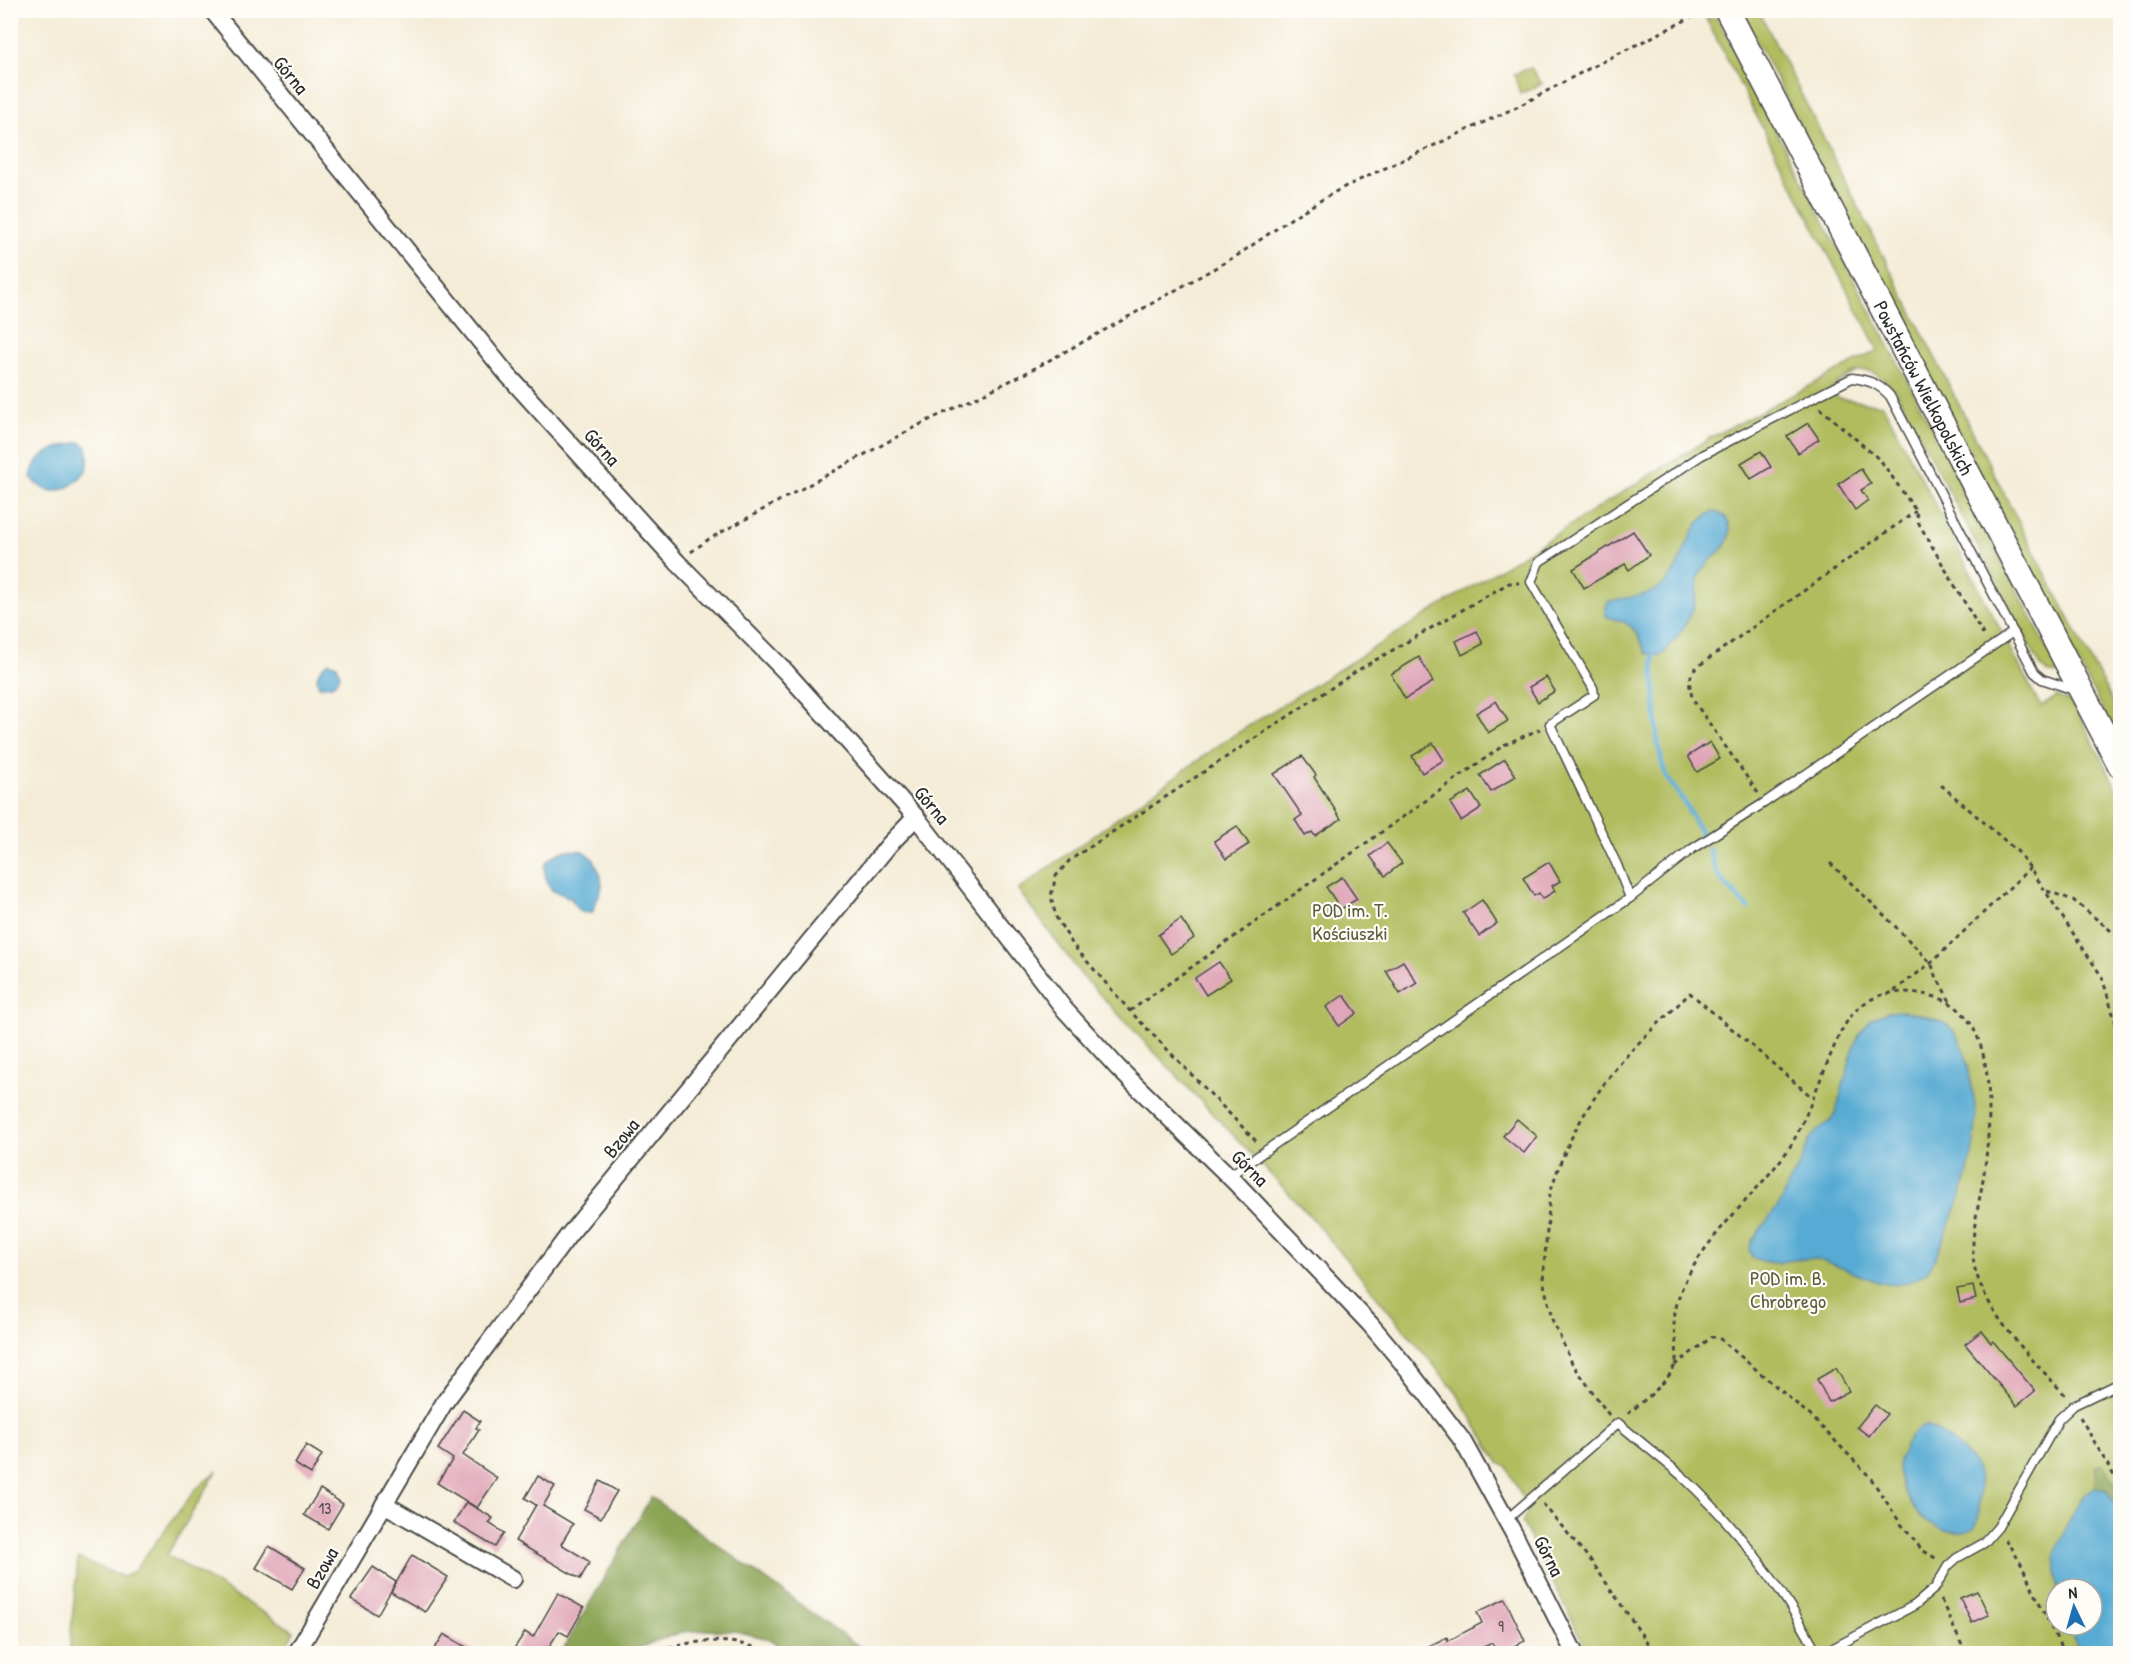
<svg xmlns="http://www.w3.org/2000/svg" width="2131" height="1664" font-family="'Patrick Hand',sans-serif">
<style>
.green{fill:#b0bc5d;stroke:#6e7444;stroke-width:1.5;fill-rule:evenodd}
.forest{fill:#8ca454;stroke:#5c6840;stroke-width:1.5}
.water{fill:#57aad3;stroke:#416a7f;stroke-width:1.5}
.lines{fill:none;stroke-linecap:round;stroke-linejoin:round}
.stream{stroke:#57aad3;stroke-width:5}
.building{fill:#e0a5b8}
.lane-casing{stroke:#494845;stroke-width:11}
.street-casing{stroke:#494845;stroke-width:20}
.secondary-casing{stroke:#494845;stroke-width:27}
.path{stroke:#494845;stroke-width:3;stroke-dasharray:4.5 4.5;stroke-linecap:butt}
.lane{stroke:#fff;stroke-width:8}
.street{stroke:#fff;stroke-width:16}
.secondary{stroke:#fff;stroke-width:24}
.labels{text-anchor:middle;stroke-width:4.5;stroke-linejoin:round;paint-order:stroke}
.number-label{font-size:16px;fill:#584a4e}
.street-label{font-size:20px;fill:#2b2b2b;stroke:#fdfcf7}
.park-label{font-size:20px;fill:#5a5e3c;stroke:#fdfcf7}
</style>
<rect width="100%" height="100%" fill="#fdfcf7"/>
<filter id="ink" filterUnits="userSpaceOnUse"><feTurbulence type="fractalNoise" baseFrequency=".0167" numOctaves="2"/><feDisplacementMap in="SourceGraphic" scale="12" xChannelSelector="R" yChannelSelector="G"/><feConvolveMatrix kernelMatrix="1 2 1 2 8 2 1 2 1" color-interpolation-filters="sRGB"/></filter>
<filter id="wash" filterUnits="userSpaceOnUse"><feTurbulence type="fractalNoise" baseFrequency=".008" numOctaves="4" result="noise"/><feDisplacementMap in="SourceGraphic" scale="24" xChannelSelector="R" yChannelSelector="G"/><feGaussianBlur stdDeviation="1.35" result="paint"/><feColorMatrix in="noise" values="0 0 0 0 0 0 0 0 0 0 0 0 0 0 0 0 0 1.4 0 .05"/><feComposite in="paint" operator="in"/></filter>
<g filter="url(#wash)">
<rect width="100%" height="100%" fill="#f4ecd7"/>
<g class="green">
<polygon points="1741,11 1759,11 2011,507 2120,716 2120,743"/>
<path d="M 1717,18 L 2061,674 L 2048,673 L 2041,667 L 1896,391 C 1871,364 1859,365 1832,388 L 1837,398 L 1883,405 L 2041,707 L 2057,696 L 2070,702 L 2078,713 L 2120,795 L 2120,1653 L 1589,1653 L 1522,1522 L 1528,1510 L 1507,1467 L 1499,1463 L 1456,1392 L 1311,1217 L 1083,977 L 1018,890 L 1226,740 L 1708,439 L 1878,350 L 1706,19 ZM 2056,1589 L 2092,1589 L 2092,1625 L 2056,1625 Z"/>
<polygon points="1531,68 1542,84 1520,94 1514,74"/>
<polygon points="217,1471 167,1555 294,1631 282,1653 69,1653 78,1558 123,1577 134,1571 195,1490"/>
</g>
<g class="forest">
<path d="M 2103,1465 L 2120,1494 L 2120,1630 C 2116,1611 2113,1593 2115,1573 C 2118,1540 2125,1520 2106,1490 L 2095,1487 L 2096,1466 Z"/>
<polygon points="651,1497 868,1653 792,1653 765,1638 735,1631 708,1630 682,1632 653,1642 629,1653 561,1653"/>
</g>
<g class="water">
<path d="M 80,442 L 87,447 C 88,453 89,461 88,466 C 83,479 64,493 50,491 C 42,490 36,483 31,478 C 34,452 58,447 80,442 Z"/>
<path d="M 1713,512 C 1722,513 1727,516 1729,525 C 1735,548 1707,557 1700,574 C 1696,585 1697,596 1694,606 C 1688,625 1674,642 1661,656 L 1646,653 C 1640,642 1637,628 1624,622 C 1618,620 1612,619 1606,616 L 1605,610 L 1608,602 C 1627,596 1650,598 1665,583 C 1686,563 1686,524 1713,512 Z"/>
<path d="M 329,662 L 337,665 L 340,675 C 335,686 332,686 319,686 C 314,675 320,668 329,662 Z"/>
<path d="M 567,850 L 583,851 L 594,860 L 601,876 L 602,887 L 592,913 C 577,913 578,910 571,898 L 551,890 C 540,868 542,858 567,850 Z"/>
<path d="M 1904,1011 C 1917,1014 1942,1019 1951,1028 C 1963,1041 1968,1062 1970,1079 C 1972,1088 1974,1097 1975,1106 C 1979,1149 1962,1198 1944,1237 C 1940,1247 1935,1262 1928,1270 C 1921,1278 1910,1282 1900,1284 C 1880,1289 1839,1263 1814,1259 C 1788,1256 1780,1270 1752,1257 L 1749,1249 L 1752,1240 L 1782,1201 L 1786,1189 L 1803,1158 L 1809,1140 L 1818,1130 L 1830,1121 L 1836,1112 L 1853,1049 L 1860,1033 L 1872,1019 L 1887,1012 Z"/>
<path d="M 1925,1426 C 1942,1430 1973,1456 1978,1474 C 1981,1482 1980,1493 1979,1501 C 1979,1508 1980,1517 1976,1524 C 1965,1543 1927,1525 1917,1512 C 1907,1499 1898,1481 1898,1465 C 1898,1460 1902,1454 1904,1448 C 1909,1436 1913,1431 1925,1426 Z"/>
<polygon points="2095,1487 2106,1490 2116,1505 2119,1525 2115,1575 2115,1609 2120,1630 2120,1653 2081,1653 2067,1625 2092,1625 2092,1589 2057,1589 2055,1554 2068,1522 2083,1496"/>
</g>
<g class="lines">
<g class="stream">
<polyline points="1653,656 1657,737 1662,764 1668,779 1683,800 1703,837"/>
<polyline points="1709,849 1716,872 1725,884 1748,908"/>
</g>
</g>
<g id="blocks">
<g class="building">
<polygon points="1808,423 1819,439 1798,453 1787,436"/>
<polygon points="1761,451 1771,467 1751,479 1741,463"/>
<polygon points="1861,469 1871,484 1861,490 1868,500 1855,510 1838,484"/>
<polygon points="1633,531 1649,555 1629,570 1625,564 1584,588 1573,569"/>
<polygon points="1477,631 1483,644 1462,655 1456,641"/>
<polygon points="1419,657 1433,682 1405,699 1391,674"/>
<polygon points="1546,677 1555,691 1538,702 1529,687"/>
<polygon points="1496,701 1508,721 1488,733 1476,713"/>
<polygon points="1710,742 1720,759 1697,772 1688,756"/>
<polygon points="1433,743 1444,760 1422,773 1412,756"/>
<polygon points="1302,756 1316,775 1314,777 1341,819 1315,836 1312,832 1305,836 1295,820 1302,815 1274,774"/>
<polygon points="1505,759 1516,776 1491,792 1480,775"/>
<polygon points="1470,791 1481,808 1461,821 1450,803"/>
<polygon points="1237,826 1249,844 1226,859 1214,841"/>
<polygon points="1387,843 1402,863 1385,876 1370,856"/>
<polygon points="1549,862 1560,881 1552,886 1555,891 1542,899 1539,893 1534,896 1523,878"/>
<polygon points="1342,877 1357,899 1341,909 1326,887"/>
<polygon points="1482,900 1497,923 1479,936 1463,913"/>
<polygon points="1181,919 1194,938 1171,954 1158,935"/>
<polygon points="1403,961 1417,983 1400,994 1386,971"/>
<polygon points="1219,962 1231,979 1206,995 1195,978"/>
<polygon points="1344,995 1357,1013 1339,1026 1326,1007"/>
<polygon points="1517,1119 1537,1136 1524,1153 1503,1136"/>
<polygon points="1973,1286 1976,1299 1960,1303 1957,1289"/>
<polygon points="1982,1331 1991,1343 1993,1341 2035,1391 2017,1406 1965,1344"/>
<polygon points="1836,1368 1849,1391 1829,1402 1817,1379"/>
<polygon points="1875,1405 1887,1414 1869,1436 1857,1427"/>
<polygon points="463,1410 480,1421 476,1428 479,1430 463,1455 497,1478 477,1508 437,1483 453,1459 438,1449"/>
<polygon points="306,1445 322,1455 311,1474 295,1464"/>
<polygon points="538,1476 555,1486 543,1506 573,1524 561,1544 590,1562 580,1579 515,1541 536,1505 525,1498"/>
<polygon points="600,1481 617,1491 601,1518 584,1509"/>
<polygon points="320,1489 343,1504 328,1529 304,1515"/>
<polygon points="466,1502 493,1518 489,1523 504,1533 495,1547 454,1523"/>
<polygon points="269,1546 305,1568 292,1589 256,1568"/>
<polygon points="412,1555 448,1577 425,1612 391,1592"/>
<polygon points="373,1567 396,1582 377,1615 351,1599"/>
<polygon points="1977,1591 1989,1615 1972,1623 1960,1598"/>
<polygon points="558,1593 584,1608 568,1636 559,1631 545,1653 511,1653 525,1632 533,1637"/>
<polygon points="1505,1599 1525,1641 1499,1653 1497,1653 1492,1643 1471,1653 1415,1653 1447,1637 1448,1641 1482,1623 1477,1612"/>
<polygon points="444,1634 476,1653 432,1653"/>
</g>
</g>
</g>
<g filter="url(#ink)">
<use href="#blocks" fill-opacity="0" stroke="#494845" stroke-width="1.5"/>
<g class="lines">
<defs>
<g id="lane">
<path d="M 1630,898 L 1617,865 L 1550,724 L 1594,695 L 1593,688 L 1531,582 L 1539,562 L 1702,455 L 1852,378 C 1869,380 1879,384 1890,396 L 2034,672 L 2042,679 L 2074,690"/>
<polyline points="1229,1176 1630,898 1692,849 1764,803 2013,632"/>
<path d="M 1506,1520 L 1618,1423 C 1639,1441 1661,1458 1682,1476 C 1737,1527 1783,1588 1818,1654"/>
<polyline points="1822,1654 1915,1605 1935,1588 1948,1566 1957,1558 1984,1543 1998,1527 2059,1419 2074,1405 2120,1383"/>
</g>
<g id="street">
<polyline points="212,10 506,373 678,563 786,672 916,817 1065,1010 1118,1068 1235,1182 1370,1324 1407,1368 1462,1440 1514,1534 1575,1654"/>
<polyline points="384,1504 513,1579"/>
<polyline points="296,1654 444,1403 568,1236 889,845 916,817"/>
</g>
<g id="secondary">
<path id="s1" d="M 1727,10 L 2120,765"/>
</g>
</defs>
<use href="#lane" class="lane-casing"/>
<use href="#street" class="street-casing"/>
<use href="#secondary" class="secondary-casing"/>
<g class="path">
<polyline points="1820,408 1881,461 1916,511 1918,522 1984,636"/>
<polyline points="691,552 709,539 917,426 1024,374 1103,331 1238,255 1296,215 1340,189 1519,106 1590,68 1706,10"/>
<polyline points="1941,785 2018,852 2030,868 2102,977 2120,1037"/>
<path d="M 1758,793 L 1693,700 C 1689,686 1687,678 1697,667 L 1916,511"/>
<polyline points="1830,863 1878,909 1931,963 1937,978 1951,1003"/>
<polyline points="2047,891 2073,900 2120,938"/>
<polyline points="1894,991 1931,963 2030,868"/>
<polyline points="1130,1011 1504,745 1540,729"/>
<polyline points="1256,1141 1130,1011 1073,945 1056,917 1051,896 1056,876 1070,860 1360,669 1509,583 1519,583"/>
<polyline points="1675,1365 1712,1337 1718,1337 1812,1417 1870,1477 1901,1524 1922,1550 1937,1559"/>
<path d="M 1628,1414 C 1642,1401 1665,1386 1674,1367 C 1679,1355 1675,1340 1674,1327 C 1674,1308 1680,1290 1689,1274 C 1712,1232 1750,1199 1779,1162 C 1800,1137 1811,1101 1824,1071 C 1837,1041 1846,1007 1879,996 C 1901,989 1923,992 1944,1000 C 1999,1024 1991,1125 1984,1173 C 1980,1202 1968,1241 1975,1269 C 1988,1317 2034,1361 2067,1397"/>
<path d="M 1609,1415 L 1572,1363 L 1552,1319 L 1543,1280 L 1550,1194 C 1563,1146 1590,1099 1622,1061 C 1643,1037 1668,1015 1690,993 L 1813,1098"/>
<polyline points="2080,1417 2120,1486"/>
<polyline points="1543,1504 1592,1562 1655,1654"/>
<polyline points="2005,1539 2019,1560 2064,1654"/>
<polyline points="1941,1600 1966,1654"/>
<polyline points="2066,1635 2074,1631"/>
<path d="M 652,1654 C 691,1638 733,1636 773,1654"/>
</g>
<use href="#lane" class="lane"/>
<use href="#street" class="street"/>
<use href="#secondary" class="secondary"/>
</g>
</g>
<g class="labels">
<g class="number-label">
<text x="325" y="1514">13</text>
<text x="1501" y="1632">9</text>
</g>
<g class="street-label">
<text transform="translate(291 75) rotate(51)" y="7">Górna</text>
<text dy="7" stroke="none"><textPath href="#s1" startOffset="426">Powstańców Wielkopolskich</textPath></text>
<text transform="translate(602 447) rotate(48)" y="7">Górna</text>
<text transform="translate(932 805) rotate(50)" y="7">Górna</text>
<text transform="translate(621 1138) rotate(-51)" y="7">Bzowa</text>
<text transform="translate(1250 1168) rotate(45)" y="7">Górna</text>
<text transform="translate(1549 1556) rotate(63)" y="7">Górna</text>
<text transform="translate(322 1568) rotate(-60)" y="7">Bzowa</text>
</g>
<g class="park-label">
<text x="1350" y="917">POD im. T.<tspan x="1350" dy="23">Kościuszki</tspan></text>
<text x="1788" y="1285">POD im. B.<tspan x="1788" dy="23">Chrobrego</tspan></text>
</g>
</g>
<rect width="2131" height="1664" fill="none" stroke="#fdfcf7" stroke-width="36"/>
<g transform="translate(2074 1607) rotate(355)"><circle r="28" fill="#fdfcf7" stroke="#a9a8a5" stroke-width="1.5"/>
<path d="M0-4.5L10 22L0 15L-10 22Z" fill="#1f6fb2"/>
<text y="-9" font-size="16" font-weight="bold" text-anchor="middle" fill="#2b2b2b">N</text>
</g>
</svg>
